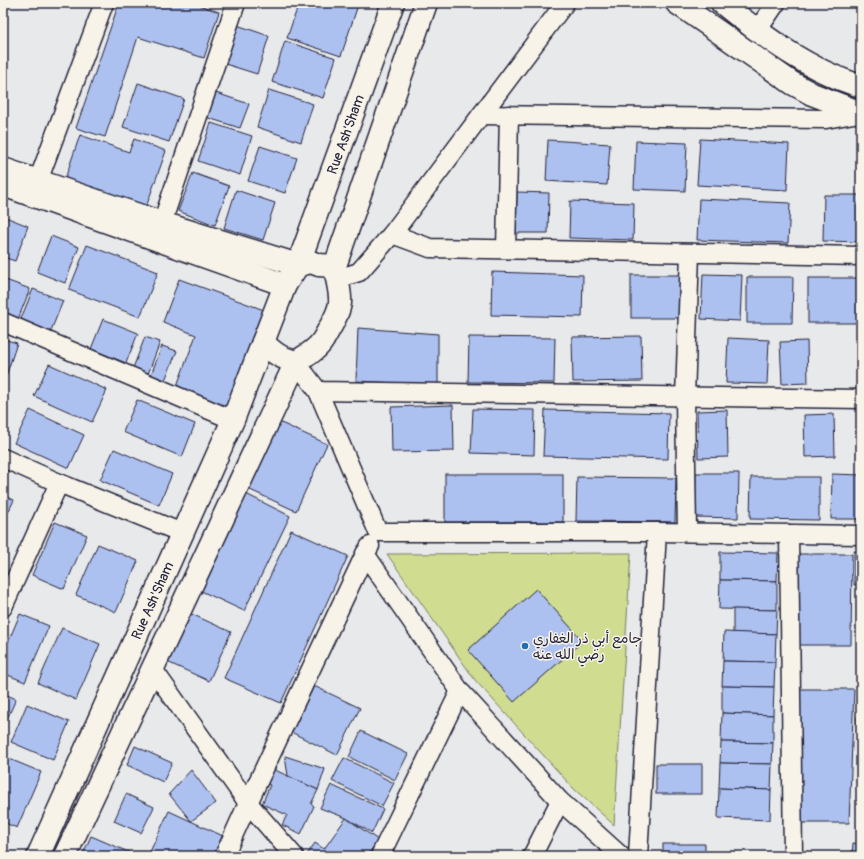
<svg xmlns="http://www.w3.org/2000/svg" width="864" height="859" font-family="Pangolin,'Playpen Sans Arabic',sans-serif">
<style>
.green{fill:#d0dc90;stroke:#797f66}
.building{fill:#adc1f0;stroke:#22223b}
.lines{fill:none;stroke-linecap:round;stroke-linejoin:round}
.street-casing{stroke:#22223b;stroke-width:21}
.secondary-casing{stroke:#22223b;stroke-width:25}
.street{stroke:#f7f3e8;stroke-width:18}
.secondary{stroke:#f7f3e8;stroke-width:22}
.poi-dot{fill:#1f6fb2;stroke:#f7f3e8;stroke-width:1.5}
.labels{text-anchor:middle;stroke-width:3;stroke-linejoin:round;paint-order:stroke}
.street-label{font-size:14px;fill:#22223b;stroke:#f7f3e8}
.poi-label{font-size:14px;fill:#22223b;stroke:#f7f3e8;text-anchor:start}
</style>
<rect width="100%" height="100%" fill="#e8e9ea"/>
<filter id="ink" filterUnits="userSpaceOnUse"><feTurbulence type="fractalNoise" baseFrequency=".025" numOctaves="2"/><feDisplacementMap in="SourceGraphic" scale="8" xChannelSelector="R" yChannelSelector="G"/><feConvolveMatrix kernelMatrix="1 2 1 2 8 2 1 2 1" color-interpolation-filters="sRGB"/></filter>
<g filter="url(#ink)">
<polygon class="green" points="631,553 614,825 573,788 475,680 387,554"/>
<g class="building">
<polygon points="119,3 193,3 219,12 204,58 138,37 105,137 76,128"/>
<polygon points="299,3 353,3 358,5 341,56 287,38"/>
<polygon points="234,24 269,36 257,74 222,63"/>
<polygon points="285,41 336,58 323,98 272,82"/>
<polygon points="138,83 184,99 169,142 123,127"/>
<polygon points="269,90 313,104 301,142 257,127"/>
<polygon points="210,91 249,104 240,128 202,116"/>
<polygon points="211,123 252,136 240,175 198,161"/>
<polygon points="80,135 129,152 134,139 166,151 146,207 65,179"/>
<polygon points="700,139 789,144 787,190 697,185"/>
<polygon points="548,140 610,144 607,185 546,181"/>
<polygon points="636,141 687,143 685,191 634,189"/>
<polygon points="260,146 297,158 285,193 248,181"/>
<polygon points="193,173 229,186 215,225 178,211"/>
<polygon points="236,190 275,203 263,240 224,228"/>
<polygon points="517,192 549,193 548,233 516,233"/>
<polygon points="824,195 861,195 861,242 823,241"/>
<polygon points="699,199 790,203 788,243 697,240"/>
<polygon points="570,201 634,203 633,240 569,238"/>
<polygon points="3,216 28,226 15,261 3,257"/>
<polygon points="51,236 79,247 65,283 37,272"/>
<polygon points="87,245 158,272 140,317 69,290"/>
<polygon points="492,272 583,275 582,317 491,315"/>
<polygon points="703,274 742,275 740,321 701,319"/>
<rect x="631" y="275" width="49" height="43"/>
<polygon points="747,277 793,277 792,323 747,323"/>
<rect x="808" y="278" width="53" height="45"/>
<polygon points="3,279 30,289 18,319 3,313"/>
<polygon points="179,279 264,310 227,409 175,391 196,335 163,322"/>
<polygon points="33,289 63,301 50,333 20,321"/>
<polygon points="103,319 138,333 126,363 91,349"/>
<polygon points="358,328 438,334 438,385 356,381"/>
<polygon points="641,336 642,381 573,382 572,337"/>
<polygon points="145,337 160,342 148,374 133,368"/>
<polygon points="469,337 555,338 554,383 468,382"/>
<polygon points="728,338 769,340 767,384 726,383"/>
<polygon points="3,339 17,343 6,376 3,375"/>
<polygon points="807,341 808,383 782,384 780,342"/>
<polygon points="162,346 177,351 165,380 151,375"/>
<polygon points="861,352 861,386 860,386"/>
<polygon points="49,364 107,390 92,422 34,396"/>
<polygon points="137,400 195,424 182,457 123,432"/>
<polygon points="453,405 454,451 392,452 391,407"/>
<polygon points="473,409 535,410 534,455 471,453"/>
<polygon points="30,410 84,435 69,468 14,443"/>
<polygon points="545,410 669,413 668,459 543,456"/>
<polygon points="727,410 728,457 698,458 697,411"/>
<polygon points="834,414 835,456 805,457 804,415"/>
<polygon points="279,422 327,444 296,511 248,489"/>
<polygon points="114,449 172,474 159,505 100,480"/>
<polygon points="696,473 739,473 738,518 695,517"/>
<rect x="445" y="474" width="118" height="48"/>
<polygon points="832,474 861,475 861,519 831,519"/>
<polygon points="577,477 676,478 675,522 576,521"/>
<polygon points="751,477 819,477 819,520 750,519"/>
<polygon points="246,494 290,516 244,611 199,590"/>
<polygon points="3,495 14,500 3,523"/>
<polygon points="55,522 87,535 64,589 32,575"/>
<polygon points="291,530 348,556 281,703 224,678"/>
<polygon points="98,544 138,561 116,612 76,595"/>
<polygon points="854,551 861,552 861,585 854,585"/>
<polygon points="720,552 778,553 777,581 720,580"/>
<polygon points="794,554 852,554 851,645 793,645"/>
<polygon points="720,580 777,581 777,610 719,609"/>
<polygon points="536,589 583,641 514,702 468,650"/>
<polygon points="733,609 777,610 776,634 733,633"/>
<polygon points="187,612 231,632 209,681 165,661"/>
<polygon points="20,614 49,626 25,682 3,673 3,654"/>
<polygon points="62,628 100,644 76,700 38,683"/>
<polygon points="724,632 776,634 775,662 723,661"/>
<polygon points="723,661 775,662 774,687 722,686"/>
<polygon points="314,686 360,708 337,755 291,732"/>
<polygon points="722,686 774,687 773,715 722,713"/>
<polygon points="795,689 854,689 849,823 799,823"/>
<polygon points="3,693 16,699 3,728"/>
<polygon points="27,704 69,722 53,760 11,742"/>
<polygon points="722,713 773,715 773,743 721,742"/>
<polygon points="857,717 861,717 861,742 858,742"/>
<polygon points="361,731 408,754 395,780 349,757"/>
<polygon points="721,742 773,743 772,764 720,763"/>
<polygon points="135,746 172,763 163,782 127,765"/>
<polygon points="285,756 325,769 318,790 288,776"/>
<polygon points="7,758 41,772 17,828 3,822 3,768"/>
<polygon points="344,758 394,783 382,806 332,781"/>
<polygon points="720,763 772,764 771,790 719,788"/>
<rect x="656" y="764" width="46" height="30"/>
<polygon points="273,769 318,790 311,804 314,806 301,834 282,825 287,815 262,804 270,785 266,783"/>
<polygon points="191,770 216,803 191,821 169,794"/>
<polygon points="331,785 383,809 372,833 346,818 320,808"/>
<polygon points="719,788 771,790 770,820 718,818"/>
<polygon points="126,794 154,807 141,833 114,821"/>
<polygon points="169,811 223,836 213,856 148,856"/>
<polygon points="859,816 861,816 861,844 857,844"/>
<polygon points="346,818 378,840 367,856 306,856 315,843 324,849"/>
<polygon points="91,836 133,854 132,856 82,856"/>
<polygon points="853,843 861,844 861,856 852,856"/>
<rect x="663" y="844" width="42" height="12"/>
<polygon points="3,848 9,851 7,856 3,856"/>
</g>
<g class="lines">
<defs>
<g id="street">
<polyline points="757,31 776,3"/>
<polyline points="481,115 826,119 859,113"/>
<polyline points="38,181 104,3"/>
<polyline points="162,223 236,3"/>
<polyline points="392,234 430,248 861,256"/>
<polyline points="506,249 509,115"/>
<polyline points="337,279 359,272 392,234 565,3"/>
<polyline points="3,322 233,420"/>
<polyline points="296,362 318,391 861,399"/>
<polyline points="318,391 378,532 657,532 861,535"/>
<polyline points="3,458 59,483 182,533"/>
<polyline points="687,532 685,397 690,253"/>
<polyline points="789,534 793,856"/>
<polyline points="365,554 460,691 560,801 621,856"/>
<polyline points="3,607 59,483"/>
<polyline points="152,668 248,803 294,856"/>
<polyline points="224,856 248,803 365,554 370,546"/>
<polyline points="380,856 460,691"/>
<polyline points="532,856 560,801"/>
<polyline points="638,856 657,532"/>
</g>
<g id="secondary">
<polyline points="677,3 792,83 812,94 861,113"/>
<path d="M 722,3 C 763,36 809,71 861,86"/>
<path id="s1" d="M 3,169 L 162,223 L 298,265 L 300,265 L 311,262 L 319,265 L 335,266 C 336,278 341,291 340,303 C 339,311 335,318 332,324 C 329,329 326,335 323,340 C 317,350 306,356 296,362 C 281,358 273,353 263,342 L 285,285 L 298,265 L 393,3"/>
<polyline points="3,185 285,285"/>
<polyline points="335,266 426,3"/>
<path id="s2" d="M 38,856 L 233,420 L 263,342"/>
<polyline points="65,856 296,362"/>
</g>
</defs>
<use href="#street" class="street-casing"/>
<use href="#secondary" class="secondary-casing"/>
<use href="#street" class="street"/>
<use href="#secondary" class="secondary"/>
</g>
</g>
<circle class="poi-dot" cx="525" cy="646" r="4"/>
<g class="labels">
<g class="street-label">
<text dy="5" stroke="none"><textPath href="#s1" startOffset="725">Rue Ash'Sham</textPath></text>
<text dy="5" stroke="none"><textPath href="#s2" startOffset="280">Rue Ash'Sham</textPath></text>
</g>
<g class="poi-label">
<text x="533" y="643">جامع أبي ذر الغفاري<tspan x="533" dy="16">رضي الله عنه</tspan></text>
</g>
</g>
<rect width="864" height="859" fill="none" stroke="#f7f3e8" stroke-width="16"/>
<rect x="8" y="8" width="848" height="843" fill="none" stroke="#22223b" stroke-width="1.5" filter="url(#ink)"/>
</svg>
